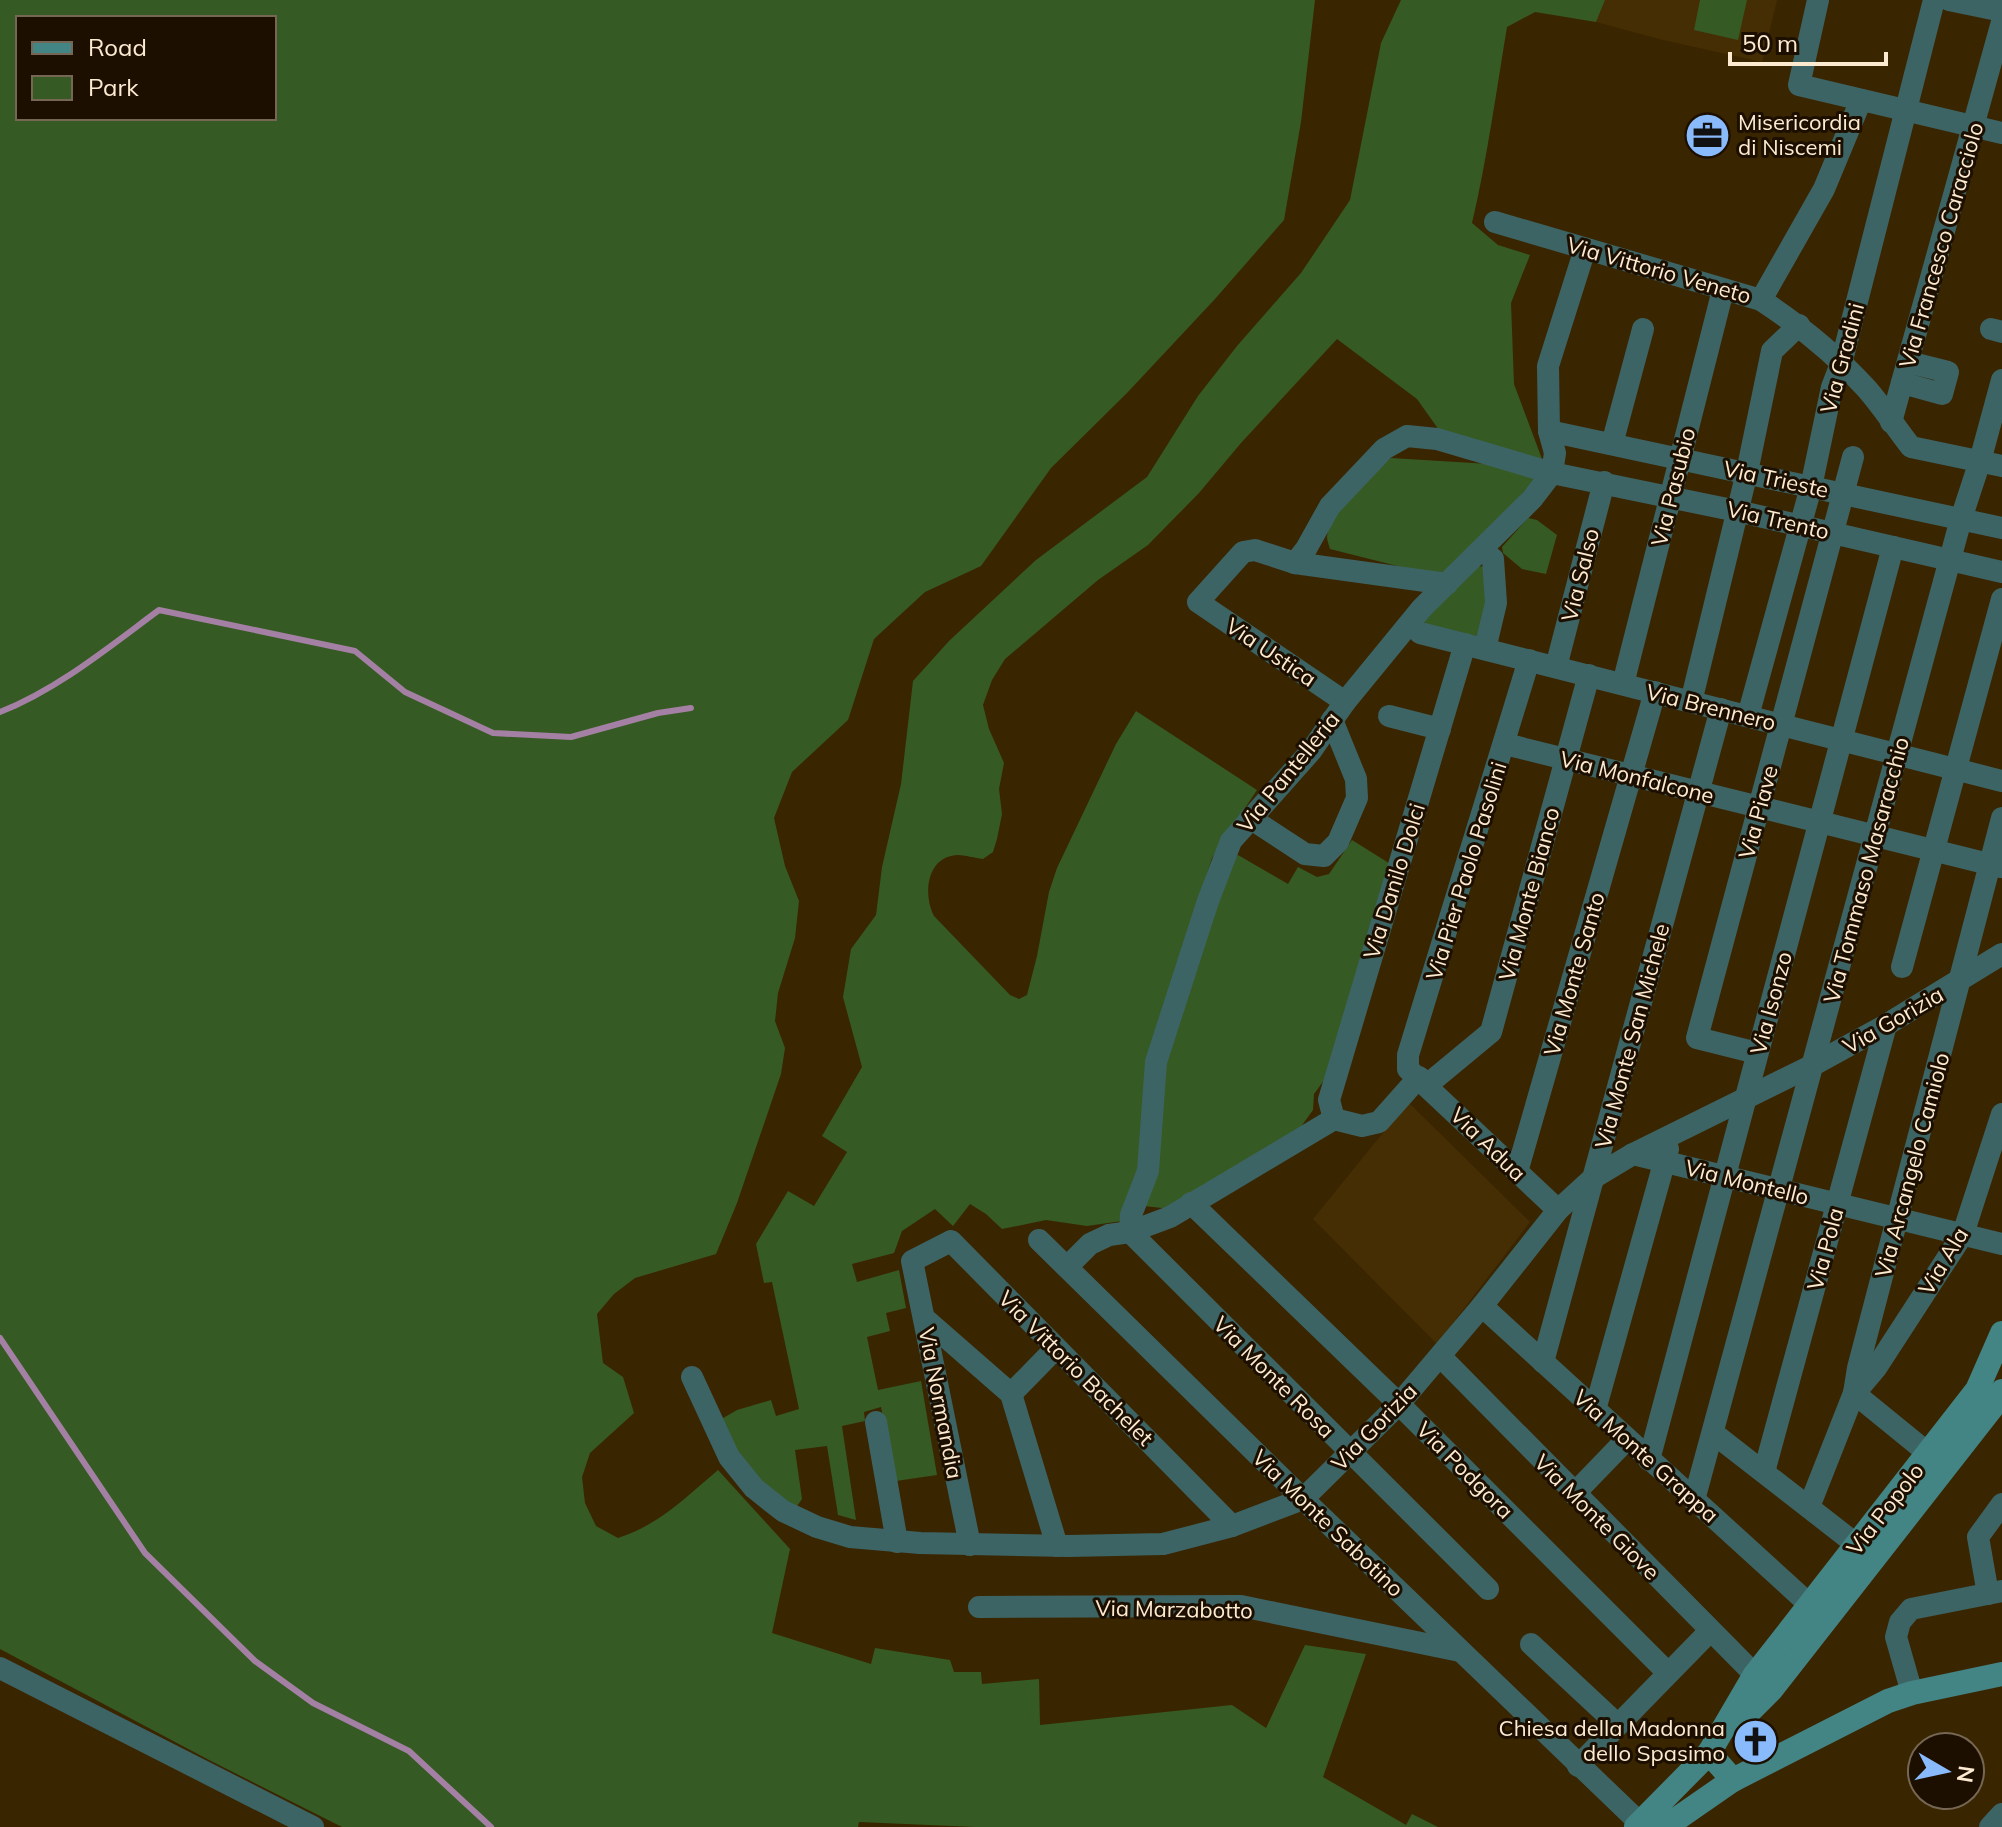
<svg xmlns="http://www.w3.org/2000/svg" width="2002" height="1827" font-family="Mulish,sans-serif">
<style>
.built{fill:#462e04}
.green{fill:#365a23;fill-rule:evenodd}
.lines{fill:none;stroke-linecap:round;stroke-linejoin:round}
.stream{stroke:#a481a4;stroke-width:6}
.street{stroke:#3d6464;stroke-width:22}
.secondary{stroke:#438484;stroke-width:24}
.labels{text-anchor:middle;stroke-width:6;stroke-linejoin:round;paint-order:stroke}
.poi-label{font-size:22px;fill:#fcead1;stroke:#1c0f00;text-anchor:start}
.street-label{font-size:22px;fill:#fcead1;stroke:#1c0f00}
</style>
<rect width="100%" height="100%" fill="#3a2501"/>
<g class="built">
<polygon points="1605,0 1777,0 1762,62 1663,40 1596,22"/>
<polygon points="1408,1102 1530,1222 1437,1344 1313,1219"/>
</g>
<g class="green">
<path d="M 0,0 L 1315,0 L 1301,122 L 1284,220 L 1215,299 L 1127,393 L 1051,468 L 981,566 L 925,592 L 874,639 L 848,720 L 792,772 L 774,818 L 785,866 L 799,901 L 795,938 L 778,993 L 775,1021 L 785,1048 L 781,1074 L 737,1203 L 716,1254 L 635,1278 L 614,1294 L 597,1314 L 603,1363 L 623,1377 L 634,1413 L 590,1453 L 582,1477 L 585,1503 L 596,1526 L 618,1538 C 659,1525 686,1497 718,1470 L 790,1549 L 772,1633 L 871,1664 L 875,1648 L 950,1660 L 954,1672 L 981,1672 L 982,1684 L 1039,1679 L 1040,1725 L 1232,1705 L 1266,1728 L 1305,1645 L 1366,1654 L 1323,1777 L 1406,1825 L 1412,1814 L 1438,1827 L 976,1827 L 859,1822 L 858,1827 L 342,1827 L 209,1760 L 0,1649 ZM 18,18 L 274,18 L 274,118 L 18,118 Z"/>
<path d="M 1401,0 L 1605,0 L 1596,22 L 1535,12 L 1507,27 C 1496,93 1487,159 1472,223 L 1498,245 L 1530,255 L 1511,303 L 1514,384 L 1542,459 L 1439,430 L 1417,399 L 1337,339 L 1241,443 L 1199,493 L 1148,545 L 1098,580 L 1005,659 L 992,680 L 983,705 L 989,729 L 1004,763 L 999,789 L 1002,814 L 997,839 L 993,852 L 983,859 C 975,858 965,855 957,855 C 926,857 923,895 934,916 L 1010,995 L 1019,999 L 1027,995 L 1037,956 L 1049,892 L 1057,868 L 1116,744 L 1136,711 L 1257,790 L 1212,858 L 1147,1058 L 1139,1172 L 1122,1221 L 1087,1226 L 1046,1220 L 1002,1229 L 986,1214 L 970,1204 L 953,1226 L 935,1209 L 902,1231 L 894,1253 L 852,1264 L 857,1282 L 899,1270 L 906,1308 L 886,1313 L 890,1331 L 867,1337 L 878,1390 L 921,1381 L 937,1475 L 896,1481 L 881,1407 L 864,1412 L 865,1421 L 842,1426 L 856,1520 L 838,1515 L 827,1446 L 795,1450 L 802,1499 L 795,1509 L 755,1481 L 718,1421 L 737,1410 L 771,1400 L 776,1416 L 799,1409 L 772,1282 L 764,1283 L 756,1244 L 788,1191 L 814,1206 L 847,1152 L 822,1136 L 862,1067 L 843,997 L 851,949 L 876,915 L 882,867 L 901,784 L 913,681 L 949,641 L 1036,560 L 1147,477 L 1198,396 L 1237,346 L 1301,273 L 1350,200 L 1381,43 Z"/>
<polygon points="1700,0 1747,0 1738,40 1694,30"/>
<path d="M 1391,458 L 1489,464 L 1537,477 L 1460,562 L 1437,576 L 1330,549 C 1329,545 1327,541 1327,537 C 1328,515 1373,470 1391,458 Z"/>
<polygon points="1528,518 1537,520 1557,535 1546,574 1522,569 1503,553 1502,547"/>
<path d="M 1484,566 C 1491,587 1488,616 1481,637 L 1431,628 L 1423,621 L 1476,567 Z"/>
<polygon points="1352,840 1392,865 1330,1072 1314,1094 1313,1110 1300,1128 1171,1209 1144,1206 1162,1061 1231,862 1238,855 1288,884 1298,867 1317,877 1329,874"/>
</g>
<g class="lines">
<g class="stream">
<path d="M 0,712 C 58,689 109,647 159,610 L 355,651 L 405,692 L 493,733 L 571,737 L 658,713 L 691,708"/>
<polyline points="0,1338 145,1553 255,1661 313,1703 409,1751 491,1827"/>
</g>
<g class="street">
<polyline points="1818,0 1799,85 2002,133"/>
<polyline points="1949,0 2002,11"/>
<path d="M 1495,222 L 1761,300 C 1799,325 1835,354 1866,388 C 1882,406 1896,428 1911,447 L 2002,466"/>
<polyline points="1761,300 1824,189 1861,100"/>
<polyline points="1991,329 2002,332"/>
<polyline points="1902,383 1942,394 1948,372 1908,362"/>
<polyline points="1891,422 2002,22"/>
<polyline points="1549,431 2002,528"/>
<polyline points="1612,444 1643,329"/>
<polyline points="1482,550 1493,559 1496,603 1485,649"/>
<polyline points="1295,563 1447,584"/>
<polyline points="1420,633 2002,781"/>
<polyline points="1529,660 1408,1055 1408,1069 1558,1210"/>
<polyline points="1556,667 1604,482"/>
<polyline points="1623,684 1723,290"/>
<polyline points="1345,702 1198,602 1243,552 1255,550 1295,563 1306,549 1330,506 1384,449 1407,436 1437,439 1552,473 1737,511 2002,572"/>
<polyline points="1691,702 1747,472 1772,351 1799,325"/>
<polyline points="1389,716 1440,729"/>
<polyline points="1748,716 1811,487 1832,387 1841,364 1934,0"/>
<polyline points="1505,744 2001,867"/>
<polyline points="1250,818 1305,854 1324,856 1338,842 1357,798 1356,779 1332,720"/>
<polyline points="1902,967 2002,599"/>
<polyline points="1757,1053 1697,1038 1853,457"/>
<polyline points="1427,1085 1491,1032 1589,675"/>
<polyline points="1334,1119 1329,1100 1465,644"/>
<polyline points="1633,1154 2002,1244"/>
<polyline points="1517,1172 1655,692"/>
<polyline points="1191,1203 1399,1404 1668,1673"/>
<polyline points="1039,1240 1303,1499 1644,1827"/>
<polyline points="1067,1267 1090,1244 1109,1235 1130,1232 1170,1217 1334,1119 1362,1126 1379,1122 1419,1077"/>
<polyline points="1482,1306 1811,1606"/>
<polyline points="924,1318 1011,1394 1057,1546"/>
<polyline points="1440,1356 1768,1688"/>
<polyline points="1543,1362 1721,709"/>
<polyline points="692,1377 729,1457 754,1488 783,1511 817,1527 850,1537 920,1543 1069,1546 1163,1544 1232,1526 1303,1499 1399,1404 1482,1306 1558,1210 1593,1178 1633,1154 1813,1065 1886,1025 2002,954"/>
<polyline points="1854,1393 1940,1463"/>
<polyline points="1855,1393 1876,1368 1963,1234 2002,1114"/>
<polyline points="1011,1394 1056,1348"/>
<polyline points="1595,1410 1668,1149"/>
<polyline points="876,1422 897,1542"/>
<polyline points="1713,1433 1857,1545"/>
<polyline points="1649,1460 1893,547"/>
<polyline points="1764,1472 1886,1025"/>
<polyline points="1574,1494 1627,1439"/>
<polyline points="1694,1500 1961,519 1980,461 2002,380"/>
<polyline points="1809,1507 1854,1393 1858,1368 2002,818"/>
<polyline points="970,1545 912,1261 951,1241 1232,1526"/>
<polyline points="1488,1589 1130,1232 1131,1215 1148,1171 1156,1062 1208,901 1231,841 1311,751 1345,702 1422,608 1532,499 1552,473 1555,453 1549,431 1548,366 1585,249"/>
<polyline points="1988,1594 1978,1537 2002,1504"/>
<polyline points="979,1607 1241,1606 1460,1651"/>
<polyline points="1531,1644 1618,1725"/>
<polyline points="0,1668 313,1827"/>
<polyline points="1912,1693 1896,1637 1900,1622 1911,1609 2002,1591"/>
<polyline points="1578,1766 1710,1631"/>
<polyline points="1990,1827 2002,1814"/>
</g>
<g class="secondary">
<polyline points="1736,1725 1771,1690 1998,1400 2002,1391"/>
<polyline points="1709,1753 1754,1676 1977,1390 2002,1333"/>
<polyline points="1733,1780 1888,1701 1912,1693 2002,1674"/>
<polyline points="1636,1827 1709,1753 1733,1780 1665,1827"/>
</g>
</g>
<defs>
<symbol id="office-disc" viewBox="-11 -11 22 22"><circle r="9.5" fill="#89bafc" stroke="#1c0f00"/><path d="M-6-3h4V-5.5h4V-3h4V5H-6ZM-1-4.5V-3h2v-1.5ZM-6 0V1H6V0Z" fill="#111"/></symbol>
<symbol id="church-disc" viewBox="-11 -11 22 22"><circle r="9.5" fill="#89bafc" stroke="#1c0f00"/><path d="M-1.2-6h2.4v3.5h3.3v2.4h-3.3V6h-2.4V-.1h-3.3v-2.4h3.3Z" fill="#111"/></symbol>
</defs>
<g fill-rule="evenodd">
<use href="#office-disc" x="1682" y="110" width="51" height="51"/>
<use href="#church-disc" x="1730" y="1716" width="51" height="51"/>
</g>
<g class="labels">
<g class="poi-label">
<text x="1738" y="130">Misericordia<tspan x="1738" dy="25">di Niscemi</tspan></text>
<text x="1725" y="1736" text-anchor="end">Chiesa della Madonna<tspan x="1725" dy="25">dello Spasimo</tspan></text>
</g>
<g class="street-label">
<text transform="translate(1941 245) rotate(-74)" y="8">Via Francesco Caracciolo</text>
<text transform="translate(1659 270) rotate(16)" y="8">Via Vittorio Veneto</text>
<text transform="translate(1842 358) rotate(-75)" y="8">Via Gradini</text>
<text transform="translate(1776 479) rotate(12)" y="8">Via Trieste</text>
<text transform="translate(1673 487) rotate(-76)" y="8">Via Pasubio</text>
<text transform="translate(1778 520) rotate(13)" y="8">Via Trento</text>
<text transform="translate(1580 575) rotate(-76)" y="8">Via Salso</text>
<text transform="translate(1271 652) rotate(34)" y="8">Via Ustica</text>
<text transform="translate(1711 707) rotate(14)" y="8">Via Brennero</text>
<text transform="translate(1288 772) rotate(-51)" y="8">Via Pantelleria</text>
<text transform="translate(1637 777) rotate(14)" y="8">Via Monfalcone</text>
<text transform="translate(1758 812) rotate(-75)" y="8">Via Piave</text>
<text transform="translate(1866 870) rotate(-75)" y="8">Via Tommaso Masaracchio</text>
<text transform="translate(1466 871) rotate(-73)" y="8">Via Pier Paolo Pasolini</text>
<text transform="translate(1394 881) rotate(-73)" y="8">Via Danilo Dolci</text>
<text transform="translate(1529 894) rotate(-75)" y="8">Via Monte Bianco</text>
<text transform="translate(1574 974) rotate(-74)" y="8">Via Monte Santo</text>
<text transform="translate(1771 1003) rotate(-75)" y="8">Via Isonzo</text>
<text transform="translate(1893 1020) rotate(-30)" y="8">Via Gorizia</text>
<text transform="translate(1632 1036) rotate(-75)" y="8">Via Monte San Michele</text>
<text transform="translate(1488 1144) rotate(44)" y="8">Via Adua</text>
<text transform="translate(1912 1165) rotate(-75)" y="8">Via Arcangelo Camiolo</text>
<text transform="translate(1747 1182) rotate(14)" y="8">Via Montello</text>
<text transform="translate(1825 1249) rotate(-75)" y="8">Via Pola</text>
<text transform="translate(1943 1261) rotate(-59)" y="8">Via Ala</text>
<text transform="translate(1076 1368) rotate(45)" y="8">Via Vittorio Bachelet</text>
<text transform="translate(1274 1377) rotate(45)" y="8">Via Monte Rosa</text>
<text transform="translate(941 1403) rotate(79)" y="8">Via Normandia</text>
<text transform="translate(1374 1427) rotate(-46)" y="8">Via Gorizia</text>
<text transform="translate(1646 1456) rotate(42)" y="8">Via Monte Grappa</text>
<text transform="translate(1465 1470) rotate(45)" y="8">Via Podgora</text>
<text transform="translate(1885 1509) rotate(-52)" y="8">Via Popolo</text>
<text transform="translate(1597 1517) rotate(45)" y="8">Via Monte Giove</text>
<text transform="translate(1328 1523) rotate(44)" y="8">Via Monte Sabotino</text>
<text transform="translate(1174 1609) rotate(1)" y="8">Via Marzabotto</text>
</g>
</g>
<rect x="16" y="16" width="260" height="104" fill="#1c0f00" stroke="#766754" stroke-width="2"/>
<rect x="32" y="42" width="40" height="12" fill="#438484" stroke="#766754" stroke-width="2"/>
<text x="88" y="56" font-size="24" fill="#fcead1">Road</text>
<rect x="32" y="76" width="40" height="24" fill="#365a23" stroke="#766754" stroke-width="2"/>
<text x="88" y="96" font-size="24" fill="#fcead1">Park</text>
<g transform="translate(1946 1771) rotate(99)"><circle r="38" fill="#1c0f00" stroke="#766754" stroke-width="2"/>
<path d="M0-6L14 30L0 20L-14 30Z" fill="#89bafc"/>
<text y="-12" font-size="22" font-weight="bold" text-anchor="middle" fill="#fcead1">N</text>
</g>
<path d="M1730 52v12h156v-12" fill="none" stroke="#fcead1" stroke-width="4"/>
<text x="1742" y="52" font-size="24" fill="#fcead1" stroke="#1c0f00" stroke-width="6" paint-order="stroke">50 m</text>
</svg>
